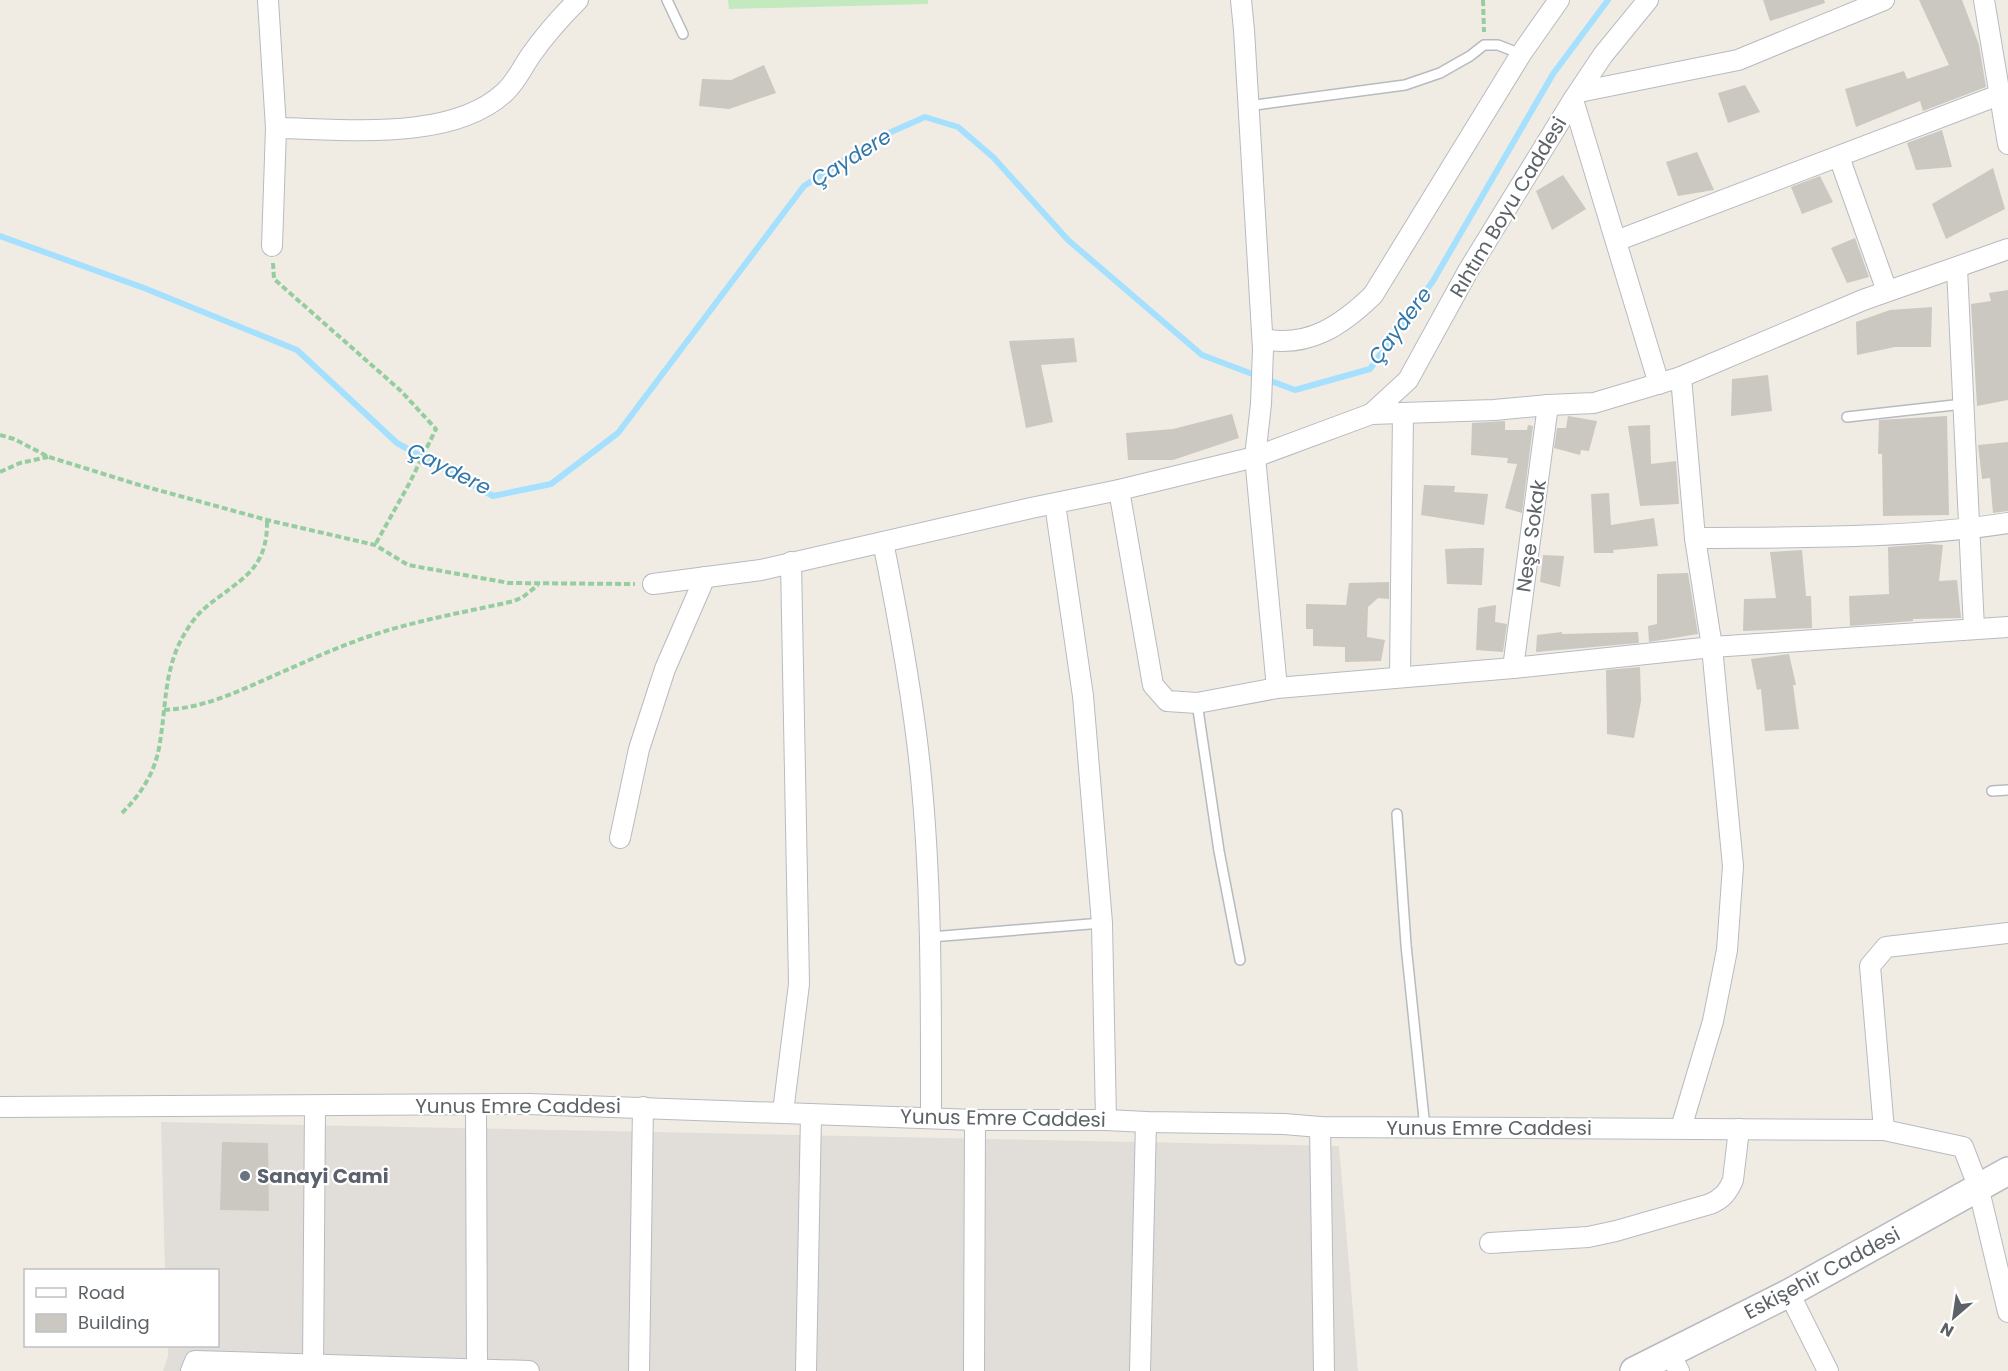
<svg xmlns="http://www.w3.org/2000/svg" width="2008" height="1371" font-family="Poppins,sans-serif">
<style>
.industrial{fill:#e1ded9}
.green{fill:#c2eabe}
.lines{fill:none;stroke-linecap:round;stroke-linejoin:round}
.stream{stroke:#a5e0ff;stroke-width:6}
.building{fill:#cbc7c1}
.service-casing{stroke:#b7bbc0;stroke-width:12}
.minor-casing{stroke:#b7bbc0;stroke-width:22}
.secondary-casing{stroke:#b6bac0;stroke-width:30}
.path{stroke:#96cda0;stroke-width:4;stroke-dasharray:6 3;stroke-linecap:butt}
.service{stroke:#fff;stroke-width:9}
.minor{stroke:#fff;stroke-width:20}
.secondary{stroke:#fff;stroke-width:27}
.worship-dot{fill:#6b7280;stroke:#fff;stroke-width:2}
.labels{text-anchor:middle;stroke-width:4.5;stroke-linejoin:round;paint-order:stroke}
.street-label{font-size:20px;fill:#5c6266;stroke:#fff}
.worship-label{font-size:20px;font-weight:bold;fill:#5b616d;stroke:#fff;text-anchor:start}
.water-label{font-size:21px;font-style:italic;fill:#3277aa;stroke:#fff}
</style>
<rect width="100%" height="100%" fill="#f0ece4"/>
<polygon class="industrial" points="161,1122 1339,1146 1358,1371 163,1371 168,1356 168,1346 218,1346 218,1270 165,1270"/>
<polygon class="green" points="728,0 928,0 928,4 729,9"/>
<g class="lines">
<polyline class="stream" points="0,236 144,288 297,350 397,443 493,496 551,484 618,433 804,186 882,136 925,117 958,127 993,157 1068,240 1202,355 1295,390 1370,369 1433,281 1553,74 1608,0"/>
</g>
<g class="building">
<polygon points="1763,0 1824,0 1825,3 1770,21"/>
<polygon points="1919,0 1962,0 1979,45 1986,87 1923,111 1920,101 1856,127 1845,89 1904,71 1907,79 1949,65"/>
<polygon points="764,65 776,93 729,109 699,106 702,79 731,80"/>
<polygon points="1745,85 1760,112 1728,123 1718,93"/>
<polygon points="1942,130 1952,167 1916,170 1907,143"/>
<polygon points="1697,152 1714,190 1678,196 1666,162"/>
<polygon points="1993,168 2005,209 1946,239 1932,204"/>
<polygon points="1563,175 1586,209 1552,230 1536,191"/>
<polygon points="1820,176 1833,202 1802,214 1791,187"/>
<polygon points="1855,238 1869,277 1847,283 1831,248"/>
<polygon points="2008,290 2008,400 1977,406 1971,304 1991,301 1989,293"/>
<polygon points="1932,307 1931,347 1895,347 1857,355 1856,322 1890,310"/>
<polygon points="1074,338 1077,362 1041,365 1053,422 1026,428 1009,341"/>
<polygon points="1768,375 1772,411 1731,416 1732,379"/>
<polygon points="1232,414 1239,438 1173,460 1128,460 1126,433 1173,429"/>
<polygon points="1568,416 1597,421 1589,451 1581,450 1580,455 1554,448 1557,428 1566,428"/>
<polygon points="1947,416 1949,515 1883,516 1882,454 1878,454 1879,420"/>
<polygon points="1505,421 1505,430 1527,430 1528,425 1533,426 1522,513 1505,508 1517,464 1507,463 1508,458 1471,455 1472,423"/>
<polygon points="1650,425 1651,464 1676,461 1679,504 1640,506 1628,426"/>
<polygon points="2008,442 2008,511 1993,513 1990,478 1982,479 1978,445"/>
<polygon points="1424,485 1455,486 1454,492 1488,494 1484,525 1421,515"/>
<polygon points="1609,493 1611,525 1654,518 1658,546 1613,550 1614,553 1594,553 1591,494"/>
<polygon points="1929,544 1943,545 1939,581 1957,580 1961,618 1913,619 1913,621 1850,626 1849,596 1889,594 1888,547"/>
<polygon points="1473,548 1484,548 1482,585 1447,584 1445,549"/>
<polygon points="1802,550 1806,596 1811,596 1812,628 1743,631 1744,599 1776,598 1770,552"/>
<polygon points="1543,555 1564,556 1560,587 1540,582"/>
<polygon points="1688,573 1698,634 1649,642 1648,626 1657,624 1657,574"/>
<polygon points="1389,582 1389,599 1378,598 1368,607 1367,637 1385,640 1381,661 1345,662 1345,647 1313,646 1313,629 1306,629 1306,604 1346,605 1349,583"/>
<polygon points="1496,605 1495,622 1507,624 1503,652 1476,650 1478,608"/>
<polygon points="1562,632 1562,634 1638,632 1639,643 1536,652 1537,635"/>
<polygon points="1789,654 1796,685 1793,685 1799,729 1765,731 1761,689 1757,690 1751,659"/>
<polygon points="1640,667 1641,701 1634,738 1607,734 1606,670"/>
<polygon points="222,1142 268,1143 269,1211 220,1210"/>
</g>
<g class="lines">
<defs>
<g id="service">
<polyline points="667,0 683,34"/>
<polyline points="1248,106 1405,85 1440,73 1470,56 1484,45 1498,45 1521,54"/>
<polyline points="1847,417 1963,404"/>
<polyline points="1197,703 1219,851 1240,960"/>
<polyline points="1992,791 2008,790"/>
<polyline points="1397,814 1406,945 1425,1128"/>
<polyline points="931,937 1102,923"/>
</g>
<g id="minor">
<polyline points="268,0 276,128 272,246"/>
<polyline points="1241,0 1244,30 1263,349 1261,404 1255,457 1277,688"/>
<polyline points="1984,0 2008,144"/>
<polyline points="1579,92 1738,60 1884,0"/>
<polyline points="1573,100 1659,384"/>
<path d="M 276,128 C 344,129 452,142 505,92 C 516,82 522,68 531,55 C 545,35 561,17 578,0"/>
<polyline points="1839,157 1887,291"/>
<polyline points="1616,241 1999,95 2008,93"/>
<polyline points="1957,268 1974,629"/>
<path d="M 1263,339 C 1308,348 1341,326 1373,295 L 1521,54 L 1559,0"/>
<polyline points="1681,377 1695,538 1712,647 1733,866 1727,950 1713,1021 1681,1128"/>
<polyline points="1371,414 1408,380 1468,271 1573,100 1603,55 1648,0"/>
<polyline points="1119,490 1153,685 1167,701 1197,703 1277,688 1513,668 1712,647 2008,627"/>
<polyline points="1055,504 1083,696 1102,923 1106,1120"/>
<path d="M 1695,538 C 1799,537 1905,539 2008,523"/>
<path d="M 883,542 C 898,616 912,691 920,767 C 932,883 931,1000 931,1117"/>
<polyline points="653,584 761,570 1031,508 1119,490 1255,457 1371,414 1494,410 1548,405 1594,403 1681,377 1863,300 2008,249"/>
<polyline points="1513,668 1548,405"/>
<polyline points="1400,676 1403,413"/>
<polyline points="620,838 639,749 665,669 705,577"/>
<polyline points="476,1105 477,1369"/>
<polyline points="0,1107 529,1104 975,1120 1106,1120 1146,1122 1284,1124 1320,1127 1884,1130 1963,1147 1978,1186 2008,1312"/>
<polyline points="783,1112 799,984 791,562"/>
<polyline points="1320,1127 1324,1371"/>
<polyline points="1884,1130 1870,966 1886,947 2008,933"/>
<path d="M 1490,1243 L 1588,1237 L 1616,1231 L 1710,1204 C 1722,1199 1728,1192 1733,1180 L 1739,1129"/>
<polyline points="1789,1293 1828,1371"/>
<polyline points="1669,1352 1679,1371"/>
<polyline points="191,1371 195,1361 529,1371"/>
<polyline points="313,1371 315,1107"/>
<polyline points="639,1371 643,1107"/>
<polyline points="806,1371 811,1114"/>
<polyline points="974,1371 975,1120"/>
<polyline points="1140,1371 1146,1122"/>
</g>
<polyline id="secondary" points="1634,1371 1789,1293 2008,1171"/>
</defs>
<use href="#service" class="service-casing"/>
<use href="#minor" class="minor-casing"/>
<use href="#secondary" class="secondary-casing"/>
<g class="path">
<polyline points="1483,0 1484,32"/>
<polyline points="273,263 274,279 401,391 436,429 409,484 375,545"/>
<polyline points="0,435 14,439 49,457 136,484 267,520 375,545 408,565 509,583 635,584"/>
<polyline points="0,472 20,463 48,457"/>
<path d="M 164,710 C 204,708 237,692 273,676 C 305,662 337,647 370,636 C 417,620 466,612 514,601 L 523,597 L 538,585"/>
<path d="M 122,813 C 142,793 156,771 160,742 C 166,707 164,673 181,640 C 187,629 195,616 205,608 C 239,579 268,572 267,520"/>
</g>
<use href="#service" class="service"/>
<use href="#minor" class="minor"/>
<use href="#secondary" class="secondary"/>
</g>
<circle class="worship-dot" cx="245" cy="1176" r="6"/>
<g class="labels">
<g class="street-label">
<text transform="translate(1508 207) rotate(-59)" y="7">Rıhtım Boyu Caddesi</text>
<text transform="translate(1531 536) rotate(-82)" y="7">Neşe Sokak</text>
<text x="518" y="1113">Yunus Emre Caddesi</text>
<text transform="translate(1003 1118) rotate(1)" y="7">Yunus Emre Caddesi</text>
<text x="1489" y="1135">Yunus Emre Caddesi</text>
<text transform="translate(1822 1273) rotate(-28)" y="7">Eskişehir Caddesi</text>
</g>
<g class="worship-label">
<text x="257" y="1183">Sanayi Cami</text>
</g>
<g class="water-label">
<text transform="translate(851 158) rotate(-32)" y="7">Çaydere</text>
<text transform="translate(1400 326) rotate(-53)" y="7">Çaydere</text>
<text transform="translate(449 469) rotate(27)" y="7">Çaydere</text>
</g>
</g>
<rect x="24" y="1269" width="195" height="78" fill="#ffffff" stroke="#bec0c2" stroke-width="1.5"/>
<rect x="36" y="1288" width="30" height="9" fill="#ffffff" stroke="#bec0c2" stroke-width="1.5"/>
<text x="78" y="1299" font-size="18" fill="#5c6266">Road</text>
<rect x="36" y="1314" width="30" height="18" fill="#cbc7c1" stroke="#bec0c2" stroke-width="1.5"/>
<text x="78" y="1329" font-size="18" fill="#5c6266">Building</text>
<g transform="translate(1954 1317) rotate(209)" stroke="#ffffff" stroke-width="4.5" paint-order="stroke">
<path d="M0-4.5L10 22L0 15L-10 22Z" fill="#5c6266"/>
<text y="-9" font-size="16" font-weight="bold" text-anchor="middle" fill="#5c6266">N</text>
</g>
</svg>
